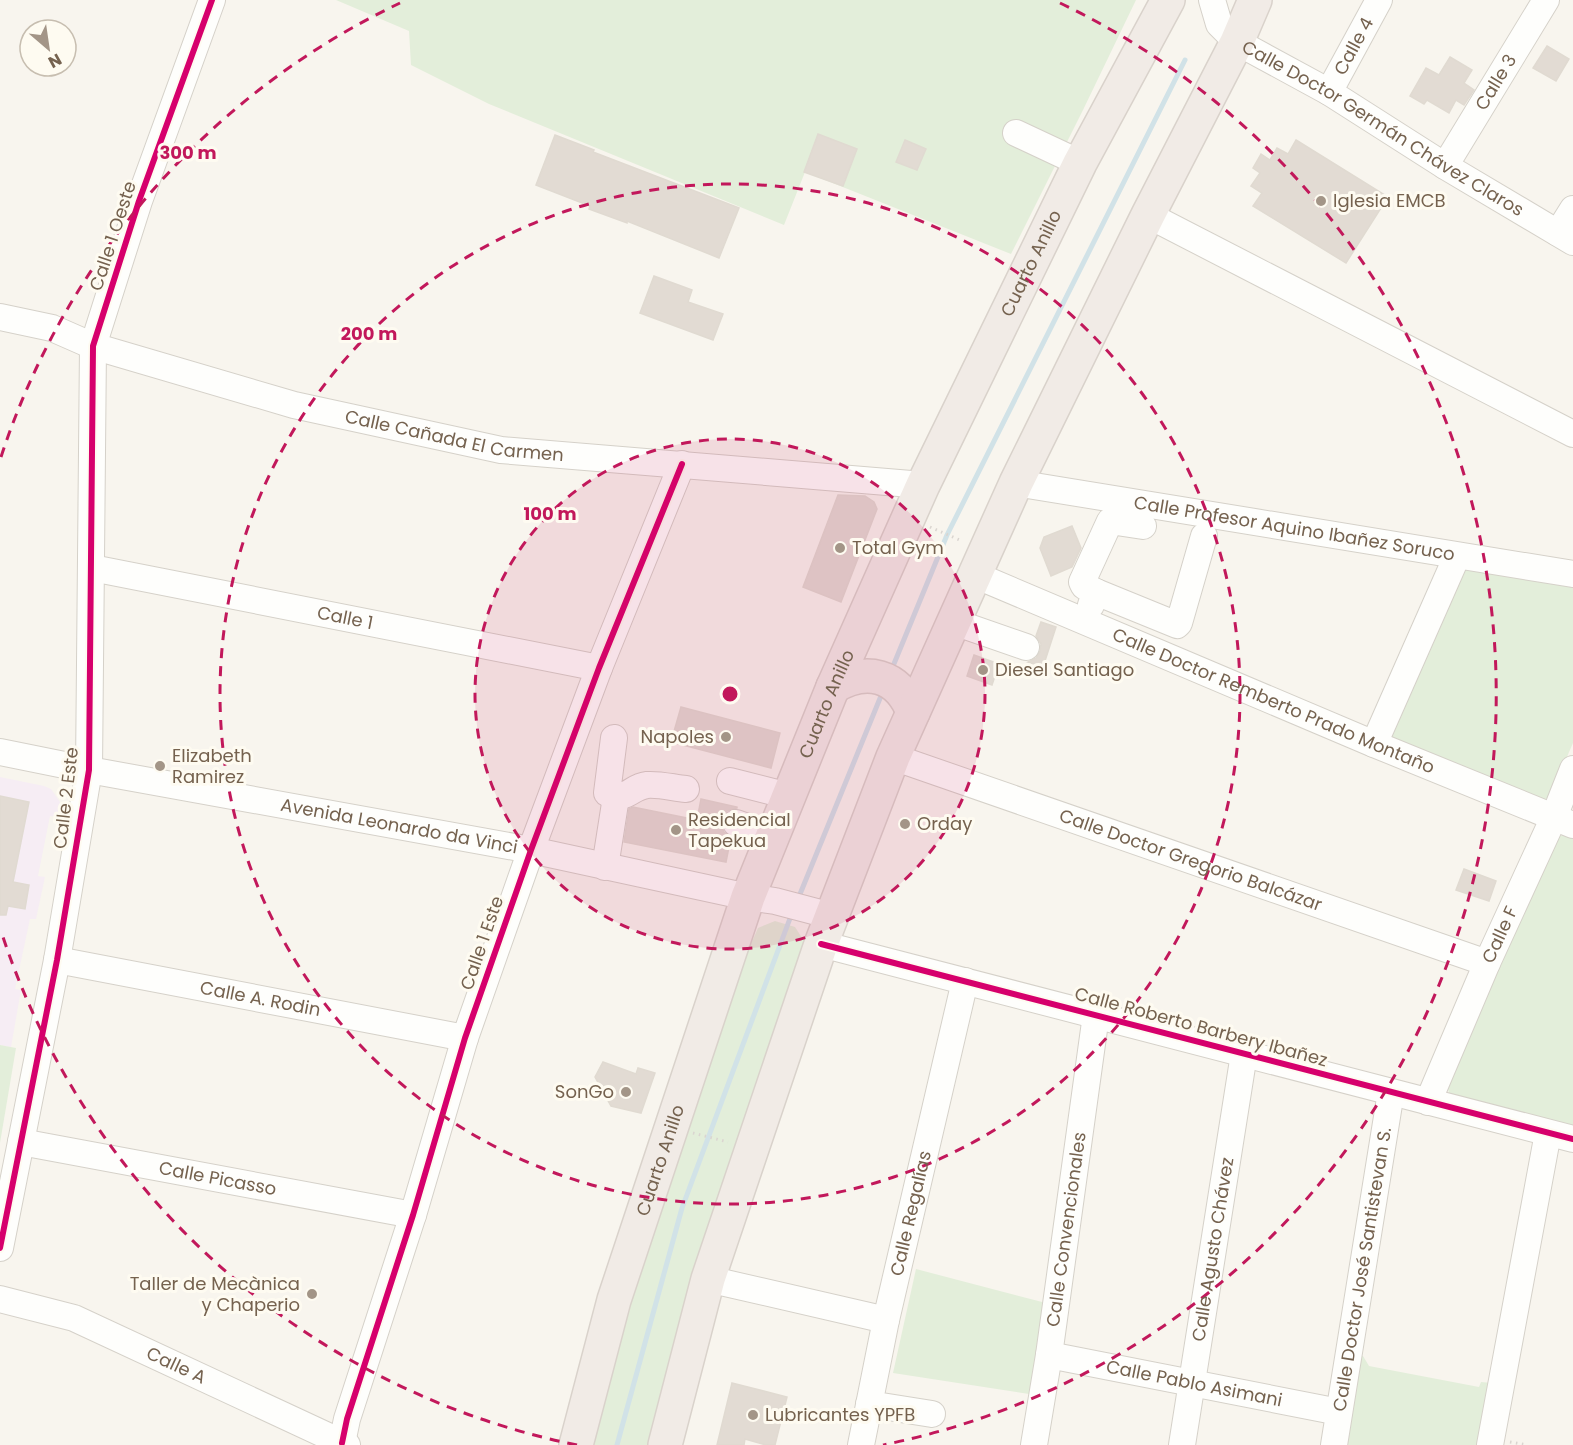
<svg xmlns="http://www.w3.org/2000/svg" width="1573" height="1445" font-family="Poppins,sans-serif">
<style>
.education{fill:#f6edf4}
.green{fill:#e3eeda}
.lines{fill:none;stroke-linecap:round;stroke-linejoin:round}
.stream{stroke:#d1e2e7;stroke-width:5}
.building{fill:#e2dbd3;stroke:#e0dad1;stroke-width:1.5}
.minor-casing{stroke:#d5d1c9;stroke-width:28}
.highway-casing{stroke:#d9d2cb;stroke-width:36}
.path{stroke:#dad5d0;stroke-width:3;stroke-dasharray:1.5 4.5;stroke-linecap:butt}
.minor{stroke:#fefefc;stroke-width:26}
.highway{stroke:#f1ebe6;stroke-width:33}
.cycleway-casing{stroke:#fefbf1;stroke-width:10}
.cycleway{stroke:#d6006c;stroke-width:6}
.ring{fill:none;stroke:#c2185b;stroke-width:3;stroke-dasharray:10 8}
.poi-dot{fill:#a39587;stroke:#fefbf1;stroke-width:2}
.labels{text-anchor:middle;stroke-width:6;stroke-linejoin:round;paint-order:stroke}
.street-label{font-size:18px;fill:#75624f;stroke:#fefbf1}
.poi-label{font-size:18px;fill:#75624f;stroke:#fefbf1;text-anchor:start}
.centre{fill:#c2185b;stroke:#fefbf1;stroke-width:3}
.ring-label{font-size:18px;text-anchor:middle;font-weight:bold;fill:#c2185b;stroke:#fefbf1;stroke-width:6;stroke-linejoin:round;paint-order:stroke}
</style>
<rect width="100%" height="100%" fill="#f8f5ee"/>
<polygon class="education" points="0,777 44,786 51,789 60,802 57,817 50,816 38,876 45,877 36,919 30,919 15,989 21,990 11,1047 0,1045"/>
<g class="green">
<polygon points="336,0 1136,0 1083,110 1011,254 805,172 784,225 489,104 411,65 409,31"/>
<polygon points="1461,569 1573,585 1573,743 1550,796 1544,800 1398,742 1391,737 1389,730"/>
<polygon points="1571,833 1573,834 1573,1133 1450,1097 1447,1085 1551,842 1562,835"/>
<polygon points="775,921 795,927 806,944 649,1445 590,1445 616,1343 735,980 758,928"/>
<polygon points="0,1045 16,1048 0,1143"/>
<polygon points="916,1269 1046,1303 1029,1394 893,1373"/>
<polygon points="1358,1356 1363,1356 1369,1366 1479,1387 1481,1382 1492,1383 1482,1445 1343,1445"/>
</g>
<g class="lines">
<g class="stream">
<polyline points="891,671 947,535 1185,60"/>
<polyline points="798,899 883,691"/>
<polyline points="617,1445 682,1208 792,913"/>
</g>
</g>
<g class="building">
<polygon points="1547,46 1569,59 1556,81 1533,68"/>
<polygon points="1450,57 1472,70 1464,83 1474,90 1464,105 1456,100 1449,113 1427,100 1424,104 1410,96 1426,68 1439,75"/>
<polygon points="818,134 857,149 843,186 804,172"/>
<polygon points="555,135 594,150 593,152 739,208 719,258 627,221 627,223 589,209 590,206 536,185"/>
<polygon points="905,140 926,149 917,170 896,162"/>
<polygon points="1296,140 1388,197 1346,263 1253,206 1262,193 1251,186 1260,173 1253,168 1261,154 1270,160 1277,148 1288,154"/>
<polygon points="654,276 692,290 688,302 723,314 713,340 640,313"/>
<polygon points="838,495 865,496 874,502 877,509 841,602 803,587"/>
<polygon points="1072,526 1081,548 1072,567 1051,576 1040,548 1044,537"/>
<polygon points="1041,622 1056,627 1043,667 1028,662 1036,658 1040,651 1041,644 1036,636"/>
<polygon points="974,655 999,664 992,685 967,676"/>
<polygon points="681,707 780,733 771,768 671,742"/>
<polygon points="0,796 29,802 13,882 29,885 25,909 8,906 6,915 0,915"/>
<polygon points="701,799 737,807 737,808 727,811 722,819 721,826 724,832 731,837 726,862 624,842 629,809 633,807 697,820"/>
<polygon points="1464,869 1496,881 1489,901 1456,890"/>
<polygon points="603,1062 636,1074 638,1068 655,1073 641,1113 611,1106 595,1077"/>
<polygon points="732,1383 787,1397 775,1445 766,1445 745,1439 744,1445 717,1445"/>
</g>
<g class="lines">
<defs>
<g id="minor">
<path id="s1" d="M 1212,0 L 1219,24 L 1237,42 L 1329,92 L 1445,166 L 1573,242"/>
<path id="s2" d="M 1329,92 L 1379,0"/>
<polyline points="1016,133 1080,163"/>
<path id="s3" d="M 1445,166 L 1546,0"/>
<polyline points="1148,215 1573,434"/>
<polyline points="1558,233 1573,209"/>
<path id="s4" d="M 0,317 L 52,328 L 93,346 L 294,405 L 501,450 L 923,485"/>
<path id="s5" d="M 1016,483 L 1573,574"/>
<path id="s6" d="M 92,568 L 599,668"/>
<path id="s7" d="M 975,575 L 1374,744 L 1573,825"/>
<polyline points="1096,592 1177,625 1179,623 1204,536"/>
<polyline points="1091,605 1096,592 1084,586 1082,582 1110,521 1143,526"/>
<polyline points="954,622 1026,647"/>
<path d="M 614,738 L 607,793 C 628,802 630,787 647,785 C 660,784 674,788 686,789"/>
<polyline points="1374,744 1457,556"/>
<path id="s8" d="M 0,752 L 89,770 L 531,850 L 748,897 L 775,901 L 832,916"/>
<path id="s9" d="M 893,757 L 1487,963"/>
<polyline points="730,781 789,796"/>
<polyline points="736,823 773,836"/>
<polyline points="605,867 616,797"/>
<polyline points="821,944 1573,1139"/>
<path id="s10" d="M 57,960 L 465,1038"/>
<path id="s11" d="M 1428,1102 L 1487,963 L 1554,817 L 1573,769"/>
<path id="s12" d="M 21,1142 L 413,1215"/>
<polyline points="0,1248 57,960 89,770 93,346 139,201 212,0"/>
<polyline points="708,1279 886,1320"/>
<path id="s13" d="M 0,1299 L 74,1318 L 347,1445"/>
<path id="s14" d="M 1049,1355 L 1339,1412"/>
<polyline points="869,1404 932,1414"/>
<polyline points="342,1443 347,1419 413,1215 465,1038 531,850 599,668 682,464"/>
<path id="s15" d="M 861,1445 L 886,1320 L 965,981"/>
<path id="s16" d="M 1034,1445 L 1049,1355 L 1096,1015"/>
<path id="s17" d="M 1182,1445 L 1244,1054"/>
<path id="s18" d="M 1334,1445 L 1391,1092"/>
<polyline points="1490,1445 1548,1133"/>
</g>
<g id="highway">
<path d="M 833,687 C 866,667 898,674 913,712"/>
<path id="s19" d="M 576,1445 L 614,1300 L 748,897 L 833,687 L 923,485 L 1080,163 L 1168,0"/>
<polyline points="665,1445 708,1279 821,944 893,757 1016,483 1148,215 1237,42 1255,0"/>
</g>
</defs>
<use href="#minor" class="minor-casing"/>
<use href="#highway" class="highway-casing"/>
<g class="path">
<polyline points="930,527 962,541"/>
<polyline points="693,1133 728,1142"/>
<polyline points="1510,1442 1527,1445"/>
</g>
<use href="#minor" class="minor"/>
<use href="#highway" class="highway"/>
<defs>
<g id="cycleway">
<polyline points="821,944 1573,1139"/>
<polyline points="0,1248 57,960 89,770 93,346 139,201 212,0"/>
<polyline points="342,1443 347,1419 413,1215 465,1038 531,850 599,668 682,464"/>
</g>
</defs>
<use href="#cycleway" class="cycleway-casing"/>
<use href="#cycleway" class="cycleway"/>
</g>
<circle cx="730" cy="694" r="255" fill="#c2185b" fill-opacity=".12"/>
<g class="ring">
<circle cx="730" cy="694" r="255"/>
<circle cx="730" cy="694" r="510"/>
<path d="M577 1445A766 766 0 0 1 1 931M1 457A766 766 0 0 1 400 3M1060 3A766 766 0 0 1 883 1445"/>
</g>
<g class="poi-dot">
<circle cx="1321" cy="201" r="6"/>
<circle cx="840" cy="548" r="6"/>
<circle cx="983" cy="670" r="6"/>
<circle cx="726" cy="737" r="6"/>
<circle cx="160" cy="766" r="6"/>
<circle cx="905" cy="824" r="6"/>
<circle cx="676" cy="830" r="6"/>
<circle cx="626" cy="1092" r="6"/>
<circle cx="312" cy="1294" r="6"/>
<circle cx="753" cy="1415" r="6"/>
</g>
<g class="labels">
<g class="street-label">
<text dy="6" stroke="none"><textPath href="#s2" startOffset="52">Calle 4</textPath></text>
<text dy="6" stroke="none"><textPath href="#s3" startOffset="98">Calle 3</textPath></text>
<text dy="6" stroke="none"><textPath href="#s1" startOffset="220">Calle Doctor Germán Chávez Claros</textPath></text>
<text transform="translate(113 236) rotate(-72)" y="6">Calle 1 Oeste</text>
<text dy="6" stroke="none"><textPath href="#s19" startOffset="1269">Cuarto Anillo</textPath></text>
<text dy="6" stroke="none"><textPath href="#s4" startOffset="471">Calle Cañada El Carmen</textPath></text>
<text dy="6" stroke="none"><textPath href="#s5" startOffset="282">Calle Profesor Aquino Ibañez Soruco</textPath></text>
<text dy="6" stroke="none"><textPath href="#s6" startOffset="258">Calle 1</textPath></text>
<text dy="6" stroke="none"><textPath href="#s7" startOffset="324">Calle Doctor Remberto Prado Montaño</textPath></text>
<text dy="6" stroke="none"><textPath href="#s19" startOffset="783">Cuarto Anillo</textPath></text>
<text transform="translate(66 798) rotate(-83)" y="6">Calle 2 Este</text>
<text dy="6" stroke="none"><textPath href="#s8" startOffset="406">Avenida Leonardo da Vinci</textPath></text>
<text dy="6" stroke="none"><textPath href="#s9" startOffset="315">Calle Doctor Gregorio Balcázar</textPath></text>
<text dy="6" stroke="none"><textPath href="#s11" startOffset="182">Calle F</textPath></text>
<text transform="translate(482 943) rotate(-71)" y="6">Calle 1 Este</text>
<text dy="6" stroke="none"><textPath href="#s10" startOffset="207">Calle A. Rodin</textPath></text>
<text transform="translate(1201 1027) rotate(15)" y="6">Calle Roberto Barbery Ibañez</text>
<text dy="6" stroke="none"><textPath href="#s19" startOffset="297">Cuarto Anillo</textPath></text>
<text dy="6" stroke="none"><textPath href="#s12" startOffset="200">Calle Picasso</textPath></text>
<text dy="6" stroke="none"><textPath href="#s15" startOffset="237">Calle Regalías</textPath></text>
<text dy="6" stroke="none"><textPath href="#s16" startOffset="218">Calle Convencionales</textPath></text>
<text dy="6" stroke="none"><textPath href="#s17" startOffset="198">Calle Agusto Chávez</textPath></text>
<text dy="6" stroke="none"><textPath href="#s18" startOffset="178">Calle Doctor José Santistevan S.</textPath></text>
<text dy="6" stroke="none"><textPath href="#s13" startOffset="189">Calle A</textPath></text>
<text dy="6" stroke="none"><textPath href="#s14" startOffset="148">Calle Pablo Asimani</textPath></text>
</g>
<g class="poi-label">
<text x="1333" y="207">Iglesia EMCB</text>
<text x="852" y="554">Total Gym</text>
<text x="995" y="676">Diesel Santiago</text>
<text x="714" y="743" text-anchor="end">Napoles</text>
<text x="172" y="762">Elizabeth<tspan x="172" dy="21">Ramirez</tspan></text>
<text x="688" y="826">Residencial<tspan x="688" dy="21">Tapekua</tspan></text>
<text x="917" y="830">Orday</text>
<text x="614" y="1098" text-anchor="end">SonGo</text>
<text x="300" y="1290" text-anchor="end">Taller de Mecànica<tspan x="300" dy="21">y Chaperio</tspan></text>
<text x="765" y="1421">Lubricantes YPFB</text>
</g>
</g>
<circle cx="730" cy="694" r="9" class="centre"/>
<g class="ring-label">
<text x="188" y="159">300 m</text>
<text x="369" y="340">200 m</text>
<text x="550" y="520">100 m</text>
</g>
<g transform="translate(48 48) rotate(151)"><circle r="28" fill="#fefbf1" stroke="#c7beb0" stroke-width="1.5"/>
<path d="M0-4.5L10 22L0 15L-10 22Z" fill="#a39587"/>
<text y="-9" font-size="16" font-weight="bold" text-anchor="middle" fill="#75624f">N</text>
</g>
</svg>
